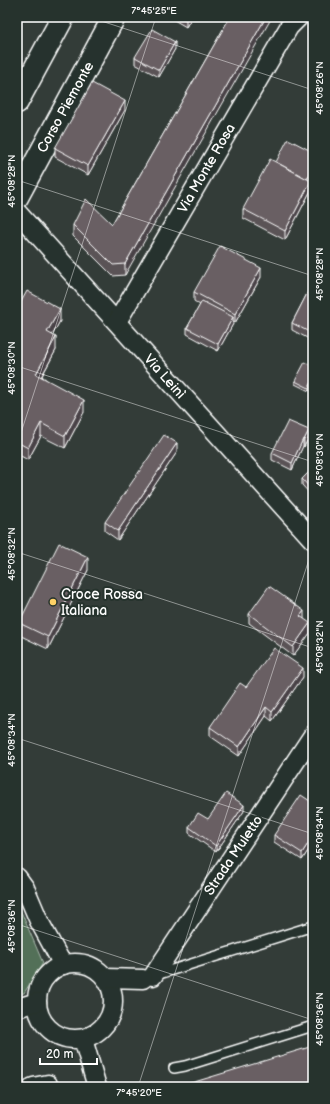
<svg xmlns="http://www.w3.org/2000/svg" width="330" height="1104" font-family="'Balsamiq Sans',sans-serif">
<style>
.grass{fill:#537058;stroke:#a9b8ac}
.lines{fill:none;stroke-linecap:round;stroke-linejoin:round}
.lane-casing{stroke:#fff;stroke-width:12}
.street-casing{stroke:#fff;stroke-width:21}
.secondary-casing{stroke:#fff;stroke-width:25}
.lane{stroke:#26332d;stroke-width:9}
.street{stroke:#26332d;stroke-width:18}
.secondary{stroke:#26332d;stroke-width:22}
.wall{fill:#5a5256;stroke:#fff}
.shaded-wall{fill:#4a4246;stroke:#fff}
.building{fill:#695f64;stroke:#fff}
.ticks{fill:none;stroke:#fff;stroke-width:1;stroke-opacity:0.45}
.poi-dot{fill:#ffd166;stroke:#26332d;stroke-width:1.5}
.labels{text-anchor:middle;stroke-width:4;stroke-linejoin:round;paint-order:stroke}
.street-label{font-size:14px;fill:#fff;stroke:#26332d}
.poi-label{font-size:14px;fill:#fff;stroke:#26332d;text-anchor:start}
.neatline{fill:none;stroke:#fff;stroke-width:1.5}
.ticks-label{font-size:10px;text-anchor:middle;fill:#fff}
</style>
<rect width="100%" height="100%" fill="#333c38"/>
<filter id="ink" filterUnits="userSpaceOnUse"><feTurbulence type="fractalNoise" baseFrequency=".025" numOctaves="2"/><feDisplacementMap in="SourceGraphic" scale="8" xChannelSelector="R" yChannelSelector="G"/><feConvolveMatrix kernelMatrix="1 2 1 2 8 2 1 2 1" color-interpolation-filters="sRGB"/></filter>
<g filter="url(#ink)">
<polygon class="grass" points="17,902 43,963 24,993 17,995"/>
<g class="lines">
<defs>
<g id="lane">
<polyline points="156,975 313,926"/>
<polyline points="174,1068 185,1066 313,1026"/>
</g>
<g id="street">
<polyline points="17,212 313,540"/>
<polyline points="117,322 289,27 299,17"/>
<polyline points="17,877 25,888 39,921 63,965"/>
<circle cx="75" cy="1001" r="38"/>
<polyline points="153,976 313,735"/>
<polyline points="106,978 143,979"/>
<polyline points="17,1008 37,1002"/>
<polyline points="83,1039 97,1087"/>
<polyline points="33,1087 48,1084"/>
</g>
<g id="secondary">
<polyline points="17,102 63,17"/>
<polyline points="17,197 114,17"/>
</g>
</defs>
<use href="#lane" class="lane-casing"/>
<use href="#street" class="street-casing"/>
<use href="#secondary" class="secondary-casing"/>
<use href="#lane" class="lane"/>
<use href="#street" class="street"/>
<use href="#secondary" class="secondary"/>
</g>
<g class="wall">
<polygon points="169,17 192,17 186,27"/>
<polygon points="230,17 125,275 113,276 73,236 73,225 112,224"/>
<polygon points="175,49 159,77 135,64 135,57"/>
<polygon points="125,110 88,175 55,157 55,148"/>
<polygon points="310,180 311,190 285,240 243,218 243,209"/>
<polygon points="261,277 235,323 233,322 233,324 218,351 187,334 187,328 200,305 194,301 194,292"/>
<polygon points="313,282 313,341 292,330 292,323"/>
<polygon points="17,309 60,321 52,335 56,350 42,376 84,412 65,448 41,436 28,460 17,454"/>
<polygon points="313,366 313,383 309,391 295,384 295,381"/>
<polygon points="309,437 304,447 303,446 292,470 272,460 272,453"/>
<polygon points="177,452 118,540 105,531 105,522"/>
<polygon points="313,468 313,497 302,485 302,479"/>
<polygon points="88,570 48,649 19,635 19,623"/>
<polygon points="249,614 304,619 310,633 293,656 249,623"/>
<polygon points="303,677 272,721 266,716 239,756 210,736 210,727 246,687"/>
<polygon points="313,803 313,843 302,860 274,842 274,835"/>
<polygon points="244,811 216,852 189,833 189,827 208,819"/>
</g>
<g class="shaded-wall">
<polygon points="188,17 192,17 186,27 186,20"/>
<polygon points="266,17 272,17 125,275 125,264"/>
<polygon points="175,42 175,49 159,77 159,70"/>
<polygon points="125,101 125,110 88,175 88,166"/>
<polygon points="313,168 313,175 306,188 306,181"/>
<polygon points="311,181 311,190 285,240 285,231"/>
<polygon points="261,268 261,277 235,323 235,314"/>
<polygon points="60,309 60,321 47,345 47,332"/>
<polygon points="233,317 233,324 218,351 218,344"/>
<polygon points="56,337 56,350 36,386 36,374"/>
<polygon points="313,379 313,383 309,391 309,388"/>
<polygon points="84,400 84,412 65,448 65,436"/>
<polygon points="41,423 41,436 28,460 28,448"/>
<polygon points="309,430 309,437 304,447 304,440"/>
<polygon points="303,439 303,446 292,470 292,463"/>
<polygon points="177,443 177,452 118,540 118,531"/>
<polygon points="88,557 88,570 48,649 48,637"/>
<polygon points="304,611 304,620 300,616"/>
<polygon points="310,623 310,633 293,656 293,647"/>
<polygon points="303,668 303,677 272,721 272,712"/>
<polygon points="266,707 266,716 239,756 239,747"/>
<polygon points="244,805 244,811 216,852 216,846"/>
<polygon points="313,836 313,843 302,860 302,853"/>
</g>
<g class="building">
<polygon points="181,17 188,17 186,20"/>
<polygon points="230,17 266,17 125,264 113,265 73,225 86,199 112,224"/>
<polygon points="152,29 175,42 159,70 135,57"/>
<polygon points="92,83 125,101 88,166 55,148"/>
<polygon points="288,139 313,152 313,168 307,179 276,162"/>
<polygon points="270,159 311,181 285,231 243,209"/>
<polygon points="220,246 261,268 235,314 194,292"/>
<polygon points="313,282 313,334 292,323"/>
<polygon points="27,291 60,309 47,332 56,337 36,374 84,400 65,436 41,423 28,448 17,442 17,309"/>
<polygon points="202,301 233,317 218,344 187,328"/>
<polygon points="305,362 313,366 313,379 309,388 295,381"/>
<polygon points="288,421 309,430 304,440 303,439 292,463 272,453"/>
<polygon points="164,435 177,443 118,531 105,522"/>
<polygon points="313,468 313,491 302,479"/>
<polygon points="59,543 88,557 48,637 19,623"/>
<polygon points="269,586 304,611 300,616 310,623 293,647 249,614"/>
<polygon points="274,648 303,668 272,712 266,707 239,747 210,727 240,683 246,687"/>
<polygon points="226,793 244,805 216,846 189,827 198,813 208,819"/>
<polygon points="301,795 313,803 313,836 302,853 274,835"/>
<polygon points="313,1046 313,1087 178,1087"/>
</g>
</g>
<path class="ticks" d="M 89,17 L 313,90M 17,180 L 313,276M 17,366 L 313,462M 17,445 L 156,17M 17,552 L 313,648M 17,738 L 313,834M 17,924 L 313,1020M 138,1087 L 313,547"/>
<circle class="poi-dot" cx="53" cy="602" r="4"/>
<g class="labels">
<g class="street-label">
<text transform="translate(65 107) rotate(-61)" y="5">Corso Piemonte</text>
<text transform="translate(206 168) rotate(-60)" y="5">Via Monte Rosa</text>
<text transform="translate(165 376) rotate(48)" y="5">Via Leinì</text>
<text transform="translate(233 855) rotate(-56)" y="5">Strada Muletto</text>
</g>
<g class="poi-label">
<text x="61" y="599">Croce Rossa<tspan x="61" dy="16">Italiana</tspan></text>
</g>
</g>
<rect width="330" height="1104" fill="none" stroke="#26332d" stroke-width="44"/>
<path d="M40 1058v6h57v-6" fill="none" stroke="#ffffff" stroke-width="2"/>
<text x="46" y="1058" font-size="12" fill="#ffffff" stroke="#26332d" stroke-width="3" paint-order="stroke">20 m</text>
<rect x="22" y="22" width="286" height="1060" class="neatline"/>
<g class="ticks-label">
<text x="154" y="14">7°45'25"E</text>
<text transform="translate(319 88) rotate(-90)" y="4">45°08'26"N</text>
<text transform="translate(11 181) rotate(-90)" y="4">45°08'28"N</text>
<text transform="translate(319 274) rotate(-90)" y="4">45°08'28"N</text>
<text transform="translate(11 368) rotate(-90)" y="4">45°08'30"N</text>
<text transform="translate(319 460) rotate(-90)" y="4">45°08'30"N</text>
<text transform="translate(11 554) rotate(-90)" y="4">45°08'32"N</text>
<text transform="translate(319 647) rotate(-90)" y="4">45°08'32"N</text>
<text transform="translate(11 740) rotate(-90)" y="4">45°08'34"N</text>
<text transform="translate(319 833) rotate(-90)" y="4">45°08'34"N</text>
<text transform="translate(11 926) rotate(-90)" y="4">45°08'36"N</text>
<text transform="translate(319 1019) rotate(-90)" y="4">45°08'36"N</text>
<text x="139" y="1096">7°45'20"E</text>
</g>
</svg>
